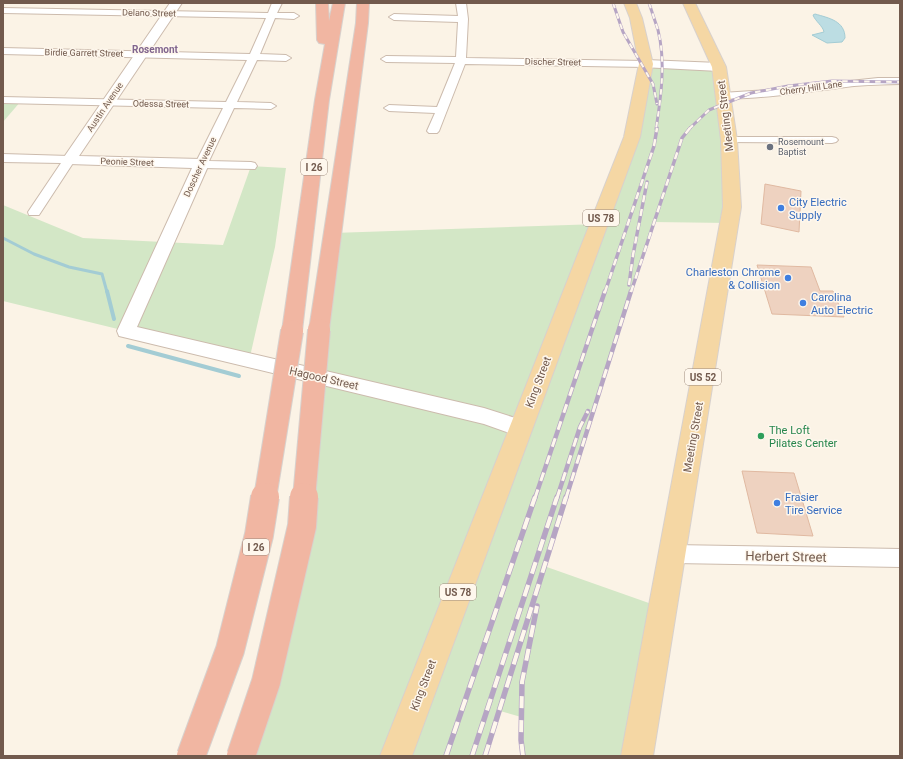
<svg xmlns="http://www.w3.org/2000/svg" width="903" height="759" font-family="Roboto,sans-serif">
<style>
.green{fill:#d3e7c6}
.water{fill:#bcdde3;stroke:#a3ccd4}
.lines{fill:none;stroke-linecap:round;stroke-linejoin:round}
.stream-far1{stroke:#a3ccd4;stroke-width:3}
.stream{stroke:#a3ccd4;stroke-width:4}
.building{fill:#eed2c0;stroke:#e0b9a1}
.minor-casing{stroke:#ccbbad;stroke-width:2}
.tertiary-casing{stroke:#ccbbad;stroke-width:2}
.primary-casing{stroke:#d8d1cd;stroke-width:2}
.motorway-casing{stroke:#d8d1cd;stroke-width:2}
.minor{fill:#fff;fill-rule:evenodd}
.tertiary{fill:#fff;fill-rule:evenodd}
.primary{fill:#f5d7a4;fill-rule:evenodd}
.motorway{fill:#f1b6a2;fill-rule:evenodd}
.rail-far3-casing{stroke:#b6a5c4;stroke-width:3}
.rail-far2-casing{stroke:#b6a5c4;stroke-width:3.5}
.rail-far1-casing{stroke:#b6a5c4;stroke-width:4.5}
.rail-casing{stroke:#b6a5c4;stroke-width:5.5}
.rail-far3{stroke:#fef7ed;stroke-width:2;stroke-dasharray:5.5;stroke-linecap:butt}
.rail-far2{stroke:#fef7ed;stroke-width:2.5;stroke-dasharray:7;stroke-linecap:butt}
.rail-far1{stroke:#fef7ed;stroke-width:3;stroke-dasharray:9;stroke-linecap:butt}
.rail{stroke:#fef7ed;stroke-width:4;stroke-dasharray:12;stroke-linecap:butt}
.motorway-bridge-far1-casing{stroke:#d8d1cd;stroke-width:24;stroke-linecap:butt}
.motorway-bridge-casing{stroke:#d8d1cd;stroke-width:30;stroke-linecap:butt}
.motorway-bridge-far1{stroke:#f1b6a2;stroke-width:22}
.motorway-bridge{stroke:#f1b6a2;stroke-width:28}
.worship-dot{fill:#6b7280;stroke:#fef7ed;stroke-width:1.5}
.shop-dot{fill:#3f7fe0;stroke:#fef7ed;stroke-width:1.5}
.leisure-dot{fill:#2e9e5b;stroke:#fef7ed;stroke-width:1.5}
.labels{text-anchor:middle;stroke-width:3;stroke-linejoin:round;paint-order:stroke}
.far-street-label{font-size:9px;fill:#725a4d;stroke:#fef7ed}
.far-worship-label{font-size:9px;fill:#5b616d;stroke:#fef7ed;text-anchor:start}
.far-neighbourhood-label{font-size:10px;font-weight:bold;fill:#80658e;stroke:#fef7ed}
.shield{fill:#fef7ed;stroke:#9c897d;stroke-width:1}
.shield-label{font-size:10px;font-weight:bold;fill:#725a4d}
.street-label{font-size:11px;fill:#725a4d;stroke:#fef7ed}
.shop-label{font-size:11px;fill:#366cbe;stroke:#fef7ed;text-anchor:start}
.leisure-label{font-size:11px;fill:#27864d;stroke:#fef7ed;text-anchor:start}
.near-street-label{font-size:13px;fill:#725a4d;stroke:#fef7ed}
</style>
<rect width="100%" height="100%" fill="#fbf3e6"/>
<g class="green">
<polygon points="646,64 719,67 729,223 653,222 544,566 663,608 637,756 523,756 521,740 521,717 500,711 485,756 241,756 266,682 333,233 599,224"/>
<polygon points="3,100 21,101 3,122"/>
<polygon points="251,166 286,168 275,247 249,361 3,301 3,205 83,238 223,245"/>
</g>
<path class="water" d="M 815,14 C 829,18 845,21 845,38 L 842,42 L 827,43 L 812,35 L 824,32 C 823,26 815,21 813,15 Z"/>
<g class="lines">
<polyline class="stream-far1" points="3,238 34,254 69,267 102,274 107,292"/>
<g class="stream">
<polyline points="107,291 114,319"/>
<polyline points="128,346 239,376"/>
</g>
</g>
<g class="building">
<polygon points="765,184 801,191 799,232 761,224"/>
<polygon points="757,265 811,267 820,291 833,291 844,317 772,314"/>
<polygon points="742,471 794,473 813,536 757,533"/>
</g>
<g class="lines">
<defs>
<g id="minor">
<polygon points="272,3 282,3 277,13 294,13 299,16 294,19 275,18 260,54 286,55 291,58 286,61 257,60 237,102 271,103 276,106 271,109 234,108 209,161 251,162 255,163 257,166 255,169 201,168 197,167 195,164 223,108 3,103 3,97 226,102 247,60 3,54 3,48 250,54 266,18 4,13 3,8 268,13"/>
<polygon points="456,3 466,3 468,19 466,58 646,61 651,64 646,67 465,64 439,131 437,133 429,133 427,131 435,113 389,111 384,108 389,105 437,107 455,63 386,62 381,59 386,56 456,57 458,22 394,20 389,17 394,14 458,16"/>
<path d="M 878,78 L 900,78 L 900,84 C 885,84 869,85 854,86 C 835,88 724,105 717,96 L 722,93 L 767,90 Z"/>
<polygon points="729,137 832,137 836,138 838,140 836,142 832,143 725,142 723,140 725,138"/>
<polygon points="3,154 69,156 73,157 75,160 39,215 29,215 28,212 61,163 3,162"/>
<polygon points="673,545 900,549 900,567 673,563 666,560 663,554 666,548"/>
</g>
<g id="tertiary">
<polygon points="170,3 182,3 79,156 201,159 206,161 209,164 137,327 484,408 528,422 532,428 528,434 521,437 484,424 119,336 117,331 192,168 69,164 64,163 62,160"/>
<polygon points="646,60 719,63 724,64 725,67 724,70 719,71 642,67 640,64 642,61"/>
</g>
<g id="primary">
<polygon points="624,3 636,3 642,18 653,64 640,137 412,756 380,756 624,137 639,64 630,18"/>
<polygon points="683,3 695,3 726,67 737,140 741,207 653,756 621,756 723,207 721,140 712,67"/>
</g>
<g id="motorway">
<polygon points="316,3 328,3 329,21 333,3 345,3 329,100 302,331 299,336 292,339 285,336 282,331 315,100 325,44 319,43 317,40"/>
<polygon points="357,3 369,3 368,23 329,330 326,335 319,338 312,335 309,330 356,23"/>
</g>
</defs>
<use href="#minor" class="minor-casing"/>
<use href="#tertiary" class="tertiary-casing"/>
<use href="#primary" class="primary-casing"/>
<use href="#motorway" class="motorway-casing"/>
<use href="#minor" class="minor"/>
<use href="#tertiary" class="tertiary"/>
<use href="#primary" class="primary"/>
<use href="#motorway" class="motorway"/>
<defs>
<g id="rail-far3">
<polyline points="613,3 623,32 653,84 657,104"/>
<path d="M 649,3 C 652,12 655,21 658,30 C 666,62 661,97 656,129"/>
<polyline points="689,129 709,110 751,93 788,86 832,81 900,82"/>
</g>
<g id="rail-far2">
<polyline points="629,285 633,255 647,182"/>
<polyline points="605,292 654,146 657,128"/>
<polyline points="631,292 682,138 690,128"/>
</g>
<g id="rail-far1">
<polyline points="535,498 605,291"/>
<polyline points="557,498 580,427 588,411"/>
<polyline points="566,498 631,291"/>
</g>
<g id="rail">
<polyline points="446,756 535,497"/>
<polyline points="472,756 557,497"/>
<polyline points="485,756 566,497"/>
<polyline points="523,756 521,740 522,682 537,606"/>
</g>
</defs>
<use href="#rail-far3" class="rail-far3-casing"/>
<use href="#rail-far2" class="rail-far2-casing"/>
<use href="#rail-far1" class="rail-far1-casing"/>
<use href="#rail" class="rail-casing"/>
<use href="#rail-far3" class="rail-far3"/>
<use href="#rail-far2" class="rail-far2"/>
<use href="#rail-far1" class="rail-far1"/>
<use href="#rail" class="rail"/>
<defs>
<g id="motorway-bridge-far1">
<polyline points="265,498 292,331"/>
<polyline points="304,498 319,330"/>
</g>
<g id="motorway-bridge">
<polyline points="191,756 230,650 259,535 265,497"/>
<polyline points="241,756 266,682 302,526 304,497"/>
</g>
</defs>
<use href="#motorway-bridge-far1" class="motorway-bridge-far1-casing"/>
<use href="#motorway-bridge" class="motorway-bridge-casing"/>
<use href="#motorway-bridge-far1" class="motorway-bridge-far1"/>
<use href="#motorway-bridge" class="motorway-bridge"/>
</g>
<circle class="worship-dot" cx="770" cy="147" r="4"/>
<g class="shop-dot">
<circle cx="781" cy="208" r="4"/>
<circle cx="788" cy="278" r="4"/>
<circle cx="803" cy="303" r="4"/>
<circle cx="777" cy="503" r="4"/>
</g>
<circle class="leisure-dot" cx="761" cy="436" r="4"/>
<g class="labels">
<g class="far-street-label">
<text transform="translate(149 13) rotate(1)" y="3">Delano Street</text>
<text transform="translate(84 53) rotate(1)" y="3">Birdie Garrett Street</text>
<text transform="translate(553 62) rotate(1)" y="3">Discher Street</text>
<text transform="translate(811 88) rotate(-8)" y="3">Cherry Hill Lane</text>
<text transform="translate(161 104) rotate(1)" y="3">Odessa Street</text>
<text transform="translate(105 107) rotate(-56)" y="3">Austin Avenue</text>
<text transform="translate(127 162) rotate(2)" y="3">Peonie Street</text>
<text transform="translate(200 167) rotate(-65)" y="3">Doscher Avenue</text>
</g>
<g class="far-worship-label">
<text x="778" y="145">Rosemount<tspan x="778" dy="10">Baptist</tspan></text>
</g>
<g class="far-neighbourhood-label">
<text x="155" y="53">Rosemont</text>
</g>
<g class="shield">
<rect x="301" y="159" width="26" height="16" rx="3"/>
<rect x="583" y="210" width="36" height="16" rx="3"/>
<rect x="685" y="369" width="36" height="16" rx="3"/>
<rect x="243" y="539" width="26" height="16" rx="3"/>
<rect x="440" y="584" width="36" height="16" rx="3"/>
</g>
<g class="shield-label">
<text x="314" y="171">I 26</text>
<text x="601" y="222">US 78</text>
<text x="703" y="381">US 52</text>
<text x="256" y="551">I 26</text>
<text x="458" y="596">US 78</text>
</g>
<g class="street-label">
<text transform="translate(725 116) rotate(-97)" y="4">Meeting Street</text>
<text transform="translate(324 378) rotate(13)" y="4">Hagood Street</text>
<text transform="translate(538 382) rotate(-69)" y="4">King Street</text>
<text transform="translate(693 437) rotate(-80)" y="4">Meeting Street</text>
<text transform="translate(423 685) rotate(-69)" y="4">King Street</text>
</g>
<g class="shop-label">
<text x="789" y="206">City Electric<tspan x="789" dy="13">Supply</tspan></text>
<text x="780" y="276" text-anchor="end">Charleston Chrome<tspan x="780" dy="13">&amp; Collision</tspan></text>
<text x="811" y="301">Carolina<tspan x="811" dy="13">Auto Electric</tspan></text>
<text x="785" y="501">Frasier<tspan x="785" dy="13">Tire Service</tspan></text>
</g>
<g class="leisure-label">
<text x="769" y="434">The Loft<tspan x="769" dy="13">Pilates Center</tspan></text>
</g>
<g class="near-street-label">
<text transform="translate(786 556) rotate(1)" y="5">Herbert Street</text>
</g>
</g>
<rect width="903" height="759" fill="none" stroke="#725a4d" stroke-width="8"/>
</svg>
